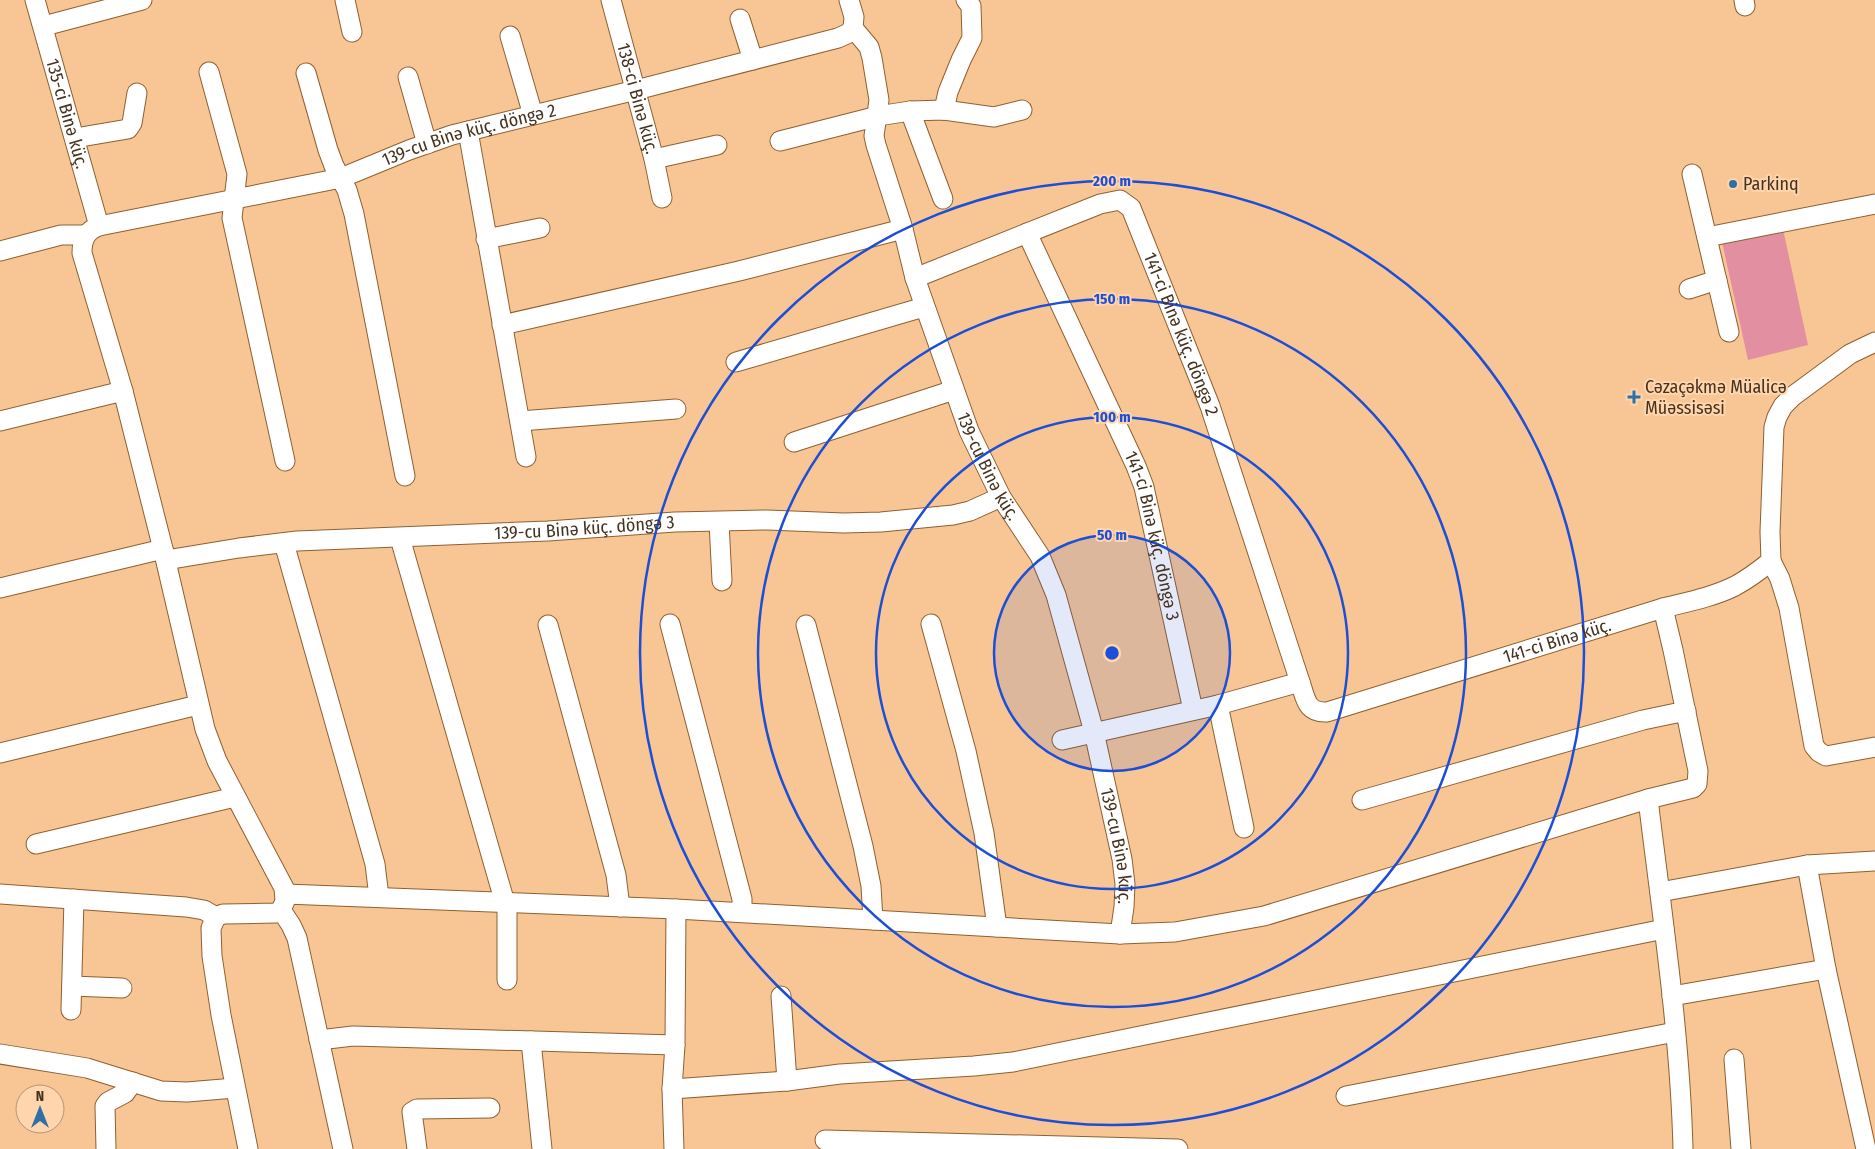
<svg xmlns="http://www.w3.org/2000/svg" width="1875" height="1149" font-family="'Fira Sans Condensed',sans-serif">
<style>
.green{fill:#e290a1}
.lines{fill:none;stroke-linecap:round;stroke-linejoin:round}
.minor-casing{stroke:#8d6030;stroke-width:21}
.minor{stroke:#fff;stroke-width:19}
.ring{fill:none;stroke:#1d4ed8;stroke-width:2.5}
.poi-dot{fill:#2e70a6;stroke:#fed5ad;stroke-width:2}
.labels{text-anchor:middle;stroke-width:4;stroke-linejoin:round;paint-order:stroke}
.street-label{font-size:18px;fill:#46321e;stroke:#fed5ad}
.poi-label{font-size:18px;fill:#46321e;stroke:#fed5ad;text-anchor:start}
.centre{fill:#1d4ed8;stroke:#fed5ad;stroke-width:2.5}
.ring-label{font-size:15px;text-anchor:middle;font-weight:bold;fill:#1d4ed8;stroke:#fed5ad;stroke-width:4;stroke-linejoin:round;paint-order:stroke}
</style>
<rect width="100%" height="100%" fill="#f8c694"/>
<polygon class="green" points="1783,229 1808,345 1748,360 1722,242"/>
<g class="lines">
<defs>
<g id="minor">
<path id="s1" d="M 35,0 L 99,226"/>
<polyline points="345,0 352,32"/>
<path id="s2" d="M 611,0 L 654,159 L 662,198"/>
<path id="s3" d="M 849,0 L 854,17 L 853,28 L 869,47 L 872,58 L 879,100 L 874,136 L 876,145 L 903,229 L 915,278 L 969,431 L 1001,497 L 1040,556 L 1056,595 L 1094,732 L 1122,859 L 1125,884 L 1124,907 L 1120,934"/>
<polyline points="1744,0 1745,6"/>
<polyline points="740,19 753,60"/>
<polyline points="44,26 142,0"/>
<polyline points="510,36 533,115"/>
<polyline points="209,72 237,174 232,218 285,461"/>
<polyline points="306,73 328,150 334,166 347,190 354,214 405,476"/>
<polyline points="408,77 427,144"/>
<polyline points="944,110 948,92 961,60 972,38 971,6 966,0"/>
<polyline points="910,111 943,199"/>
<polyline points="468,131 526,457"/>
<polyline points="75,138 128,129 132,123 137,93"/>
<polyline points="780,141 878,116 910,111 944,110 994,117 1022,110"/>
<polyline points="654,159 717,145"/>
<polyline points="1692,174 1729,332"/>
<path id="s4" d="M 1027,233 L 1136,466 L 1144,487 L 1193,710"/>
<polyline points="1707,237 1875,204"/>
<polyline points="486,239 540,228"/>
<polyline points="0,251 61,235 85,235"/>
<path id="s5" d="M 915,278 L 1100,204 L 1120,200 L 1131,208 L 1210,406 L 1300,682"/>
<polyline points="1689,289 1717,280"/>
<polyline points="502,325 739,271 903,229"/>
<polyline points="736,362 924,307"/>
<polyline points="0,421 123,391"/>
<polyline points="520,421 676,409"/>
<polyline points="794,442 954,390"/>
<polyline points="719,522 722,581"/>
<polyline points="400,538 507,910 507,980"/>
<polyline points="284,543 375,864 379,897"/>
<path id="s6" d="M 166,560 L 239,548 L 297,541 L 548,531 L 675,522 L 767,520 L 844,523 L 881,522 L 953,515 L 970,511 L 1001,497"/>
<polyline points="1771,561 1780,579 1789,608 1814,746 1819,752 1826,756 1875,747"/>
<polyline points="0,588 163,549"/>
<polyline points="670,624 742,899 742,912"/>
<polyline points="931,624 966,751 984,833 997,927"/>
<polyline points="548,625 616,875 620,907"/>
<polyline points="806,625 863,846 871,886 873,920"/>
<polyline points="1218,705 1244,828"/>
<path id="s7" d="M 1062,740 L 1218,705 L 1300,682 C 1306,699 1306,713 1327,712 L 1663,608 C 1687,602 1713,597 1735,586 C 1748,579 1760,570 1771,561 L 1770,532 L 1774,427 L 1777,417 L 1783,406 L 1793,396 L 1850,354 L 1875,342"/>
<polyline points="0,753 198,705"/>
<path d="M 1648,799 C 1662,915 1680,1032 1683,1149"/>
<polyline points="1362,800 1643,720 1686,711"/>
<polyline points="36,844 235,797"/>
<polyline points="1807,865 1826,969 1866,1149"/>
<polyline points="1660,892 1807,865 1875,861"/>
<polyline points="0,894 186,907 204,910 216,917"/>
<polyline points="285,894 676,909 1120,934 1175,932 1264,916 1648,799 1693,788 1697,784 1698,771 1673,650 1663,608"/>
<polyline points="281,910 291,925 297,938 343,1149"/>
<polyline points="72,986 122,988"/>
<polyline points="781,996 787,1081"/>
<polyline points="1672,996 1826,969"/>
<polyline points="71,1010 74,899"/>
<polyline points="319,1040 353,1036 675,1045"/>
<polyline points="531,1041 542,1149"/>
<polyline points="0,1054 87,1068 161,1091 187,1092 235,1088"/>
<polyline points="1734,1059 1741,1149"/>
<polyline points="672,1089 787,1081 840,1074 974,1066 1013,1062 1664,929"/>
<polyline points="1346,1096 1675,1032"/>
<polyline points="825,1140 1178,1149"/>
<polyline points="106,1149 105,1106 108,1102 125,1093 133,1082"/>
<path id="s8" d="M 248,1149 L 221,1015 L 212,956 L 211,928 L 216,917 L 223,914 L 276,913 L 281,910 L 285,901 L 284,888 L 217,761 L 205,729 L 163,549 L 123,391 L 82,253 C 82,239 86,231 99,226 L 341,178 L 409,150 L 452,135 L 636,90 L 838,38 L 849,33 L 853,28"/>
<polyline points="417,1149 412,1112 417,1109 490,1108"/>
<polyline points="674,1149 672,1089 675,1045 676,909"/>
</g>
</defs>
<use href="#minor" class="minor-casing"/>
<use href="#minor" class="minor"/>
</g>
<circle cx="1112" cy="653" r="118" fill="#1d4ed8" fill-opacity=".12"/>
<g class="ring">
<circle cx="1112" cy="653" r="118"/>
<circle cx="1112" cy="653" r="236"/>
<circle cx="1112" cy="653" r="354"/>
<circle cx="1112" cy="653" r="472"/>
</g>
<g class="poi-dot">
<circle cx="1733" cy="184" r="5"/>
<path d="M1631.5 389.5h5v5h5v5h-5v5h-5v-5h-5v-5h5z"/>
</g>
<g class="labels">
<g class="street-label">
<text dy="6" stroke="none"><textPath href="#s2" startOffset="102">138-ci Binə küç.</textPath></text>
<text dy="6" stroke="none"><textPath href="#s1" startOffset="118">135-ci Binə küç.</textPath></text>
<text dy="6" stroke="none"><textPath href="#s8" startOffset="1412">139-cu Binə küç. döngə 2</textPath></text>
<text dy="6" stroke="none"><textPath href="#s5" startOffset="369">141-ci Binə küç. döngə 2</textPath></text>
<text dy="6" stroke="none"><textPath href="#s3" startOffset="494">139-cu Binə küç.</textPath></text>
<text dy="6" stroke="none"><textPath href="#s6" startOffset="420">139-cu Binə küç. döngə 3</textPath></text>
<text dy="6" stroke="none"><textPath href="#s4" startOffset="329">141-ci Binə küç. döngə 3</textPath></text>
<text dy="6" stroke="none"><textPath href="#s7" startOffset="531">141-ci Binə küç.</textPath></text>
<text dy="6" stroke="none"><textPath href="#s3" startOffset="899">139-cu Binə küç.</textPath></text>
</g>
<g class="poi-label">
<text x="1743" y="190">Parkinq</text>
<text x="1645" y="393">Cəzaçəkmə Müalicə<tspan x="1645" dy="21">Müəssisəsi</tspan></text>
</g>
</g>
<circle cx="1112" cy="653" r="8" class="centre"/>
<g class="ring-label">
<text x="1112" y="186">200 m</text>
<text x="1112" y="304">150 m</text>
<text x="1112" y="422">100 m</text>
<text x="1112" y="540">50 m</text>
</g>
<g transform="translate(40 1109)"><circle r="24" fill="#fed5ad" stroke="#b49474"/>
<path d="M0-4L9 19L0 12L-9 19Z" fill="#2e70a6"/>
<text y="-8" font-size="14" font-weight="bold" text-anchor="middle" fill="#46321e">N</text>
</g>
</svg>
